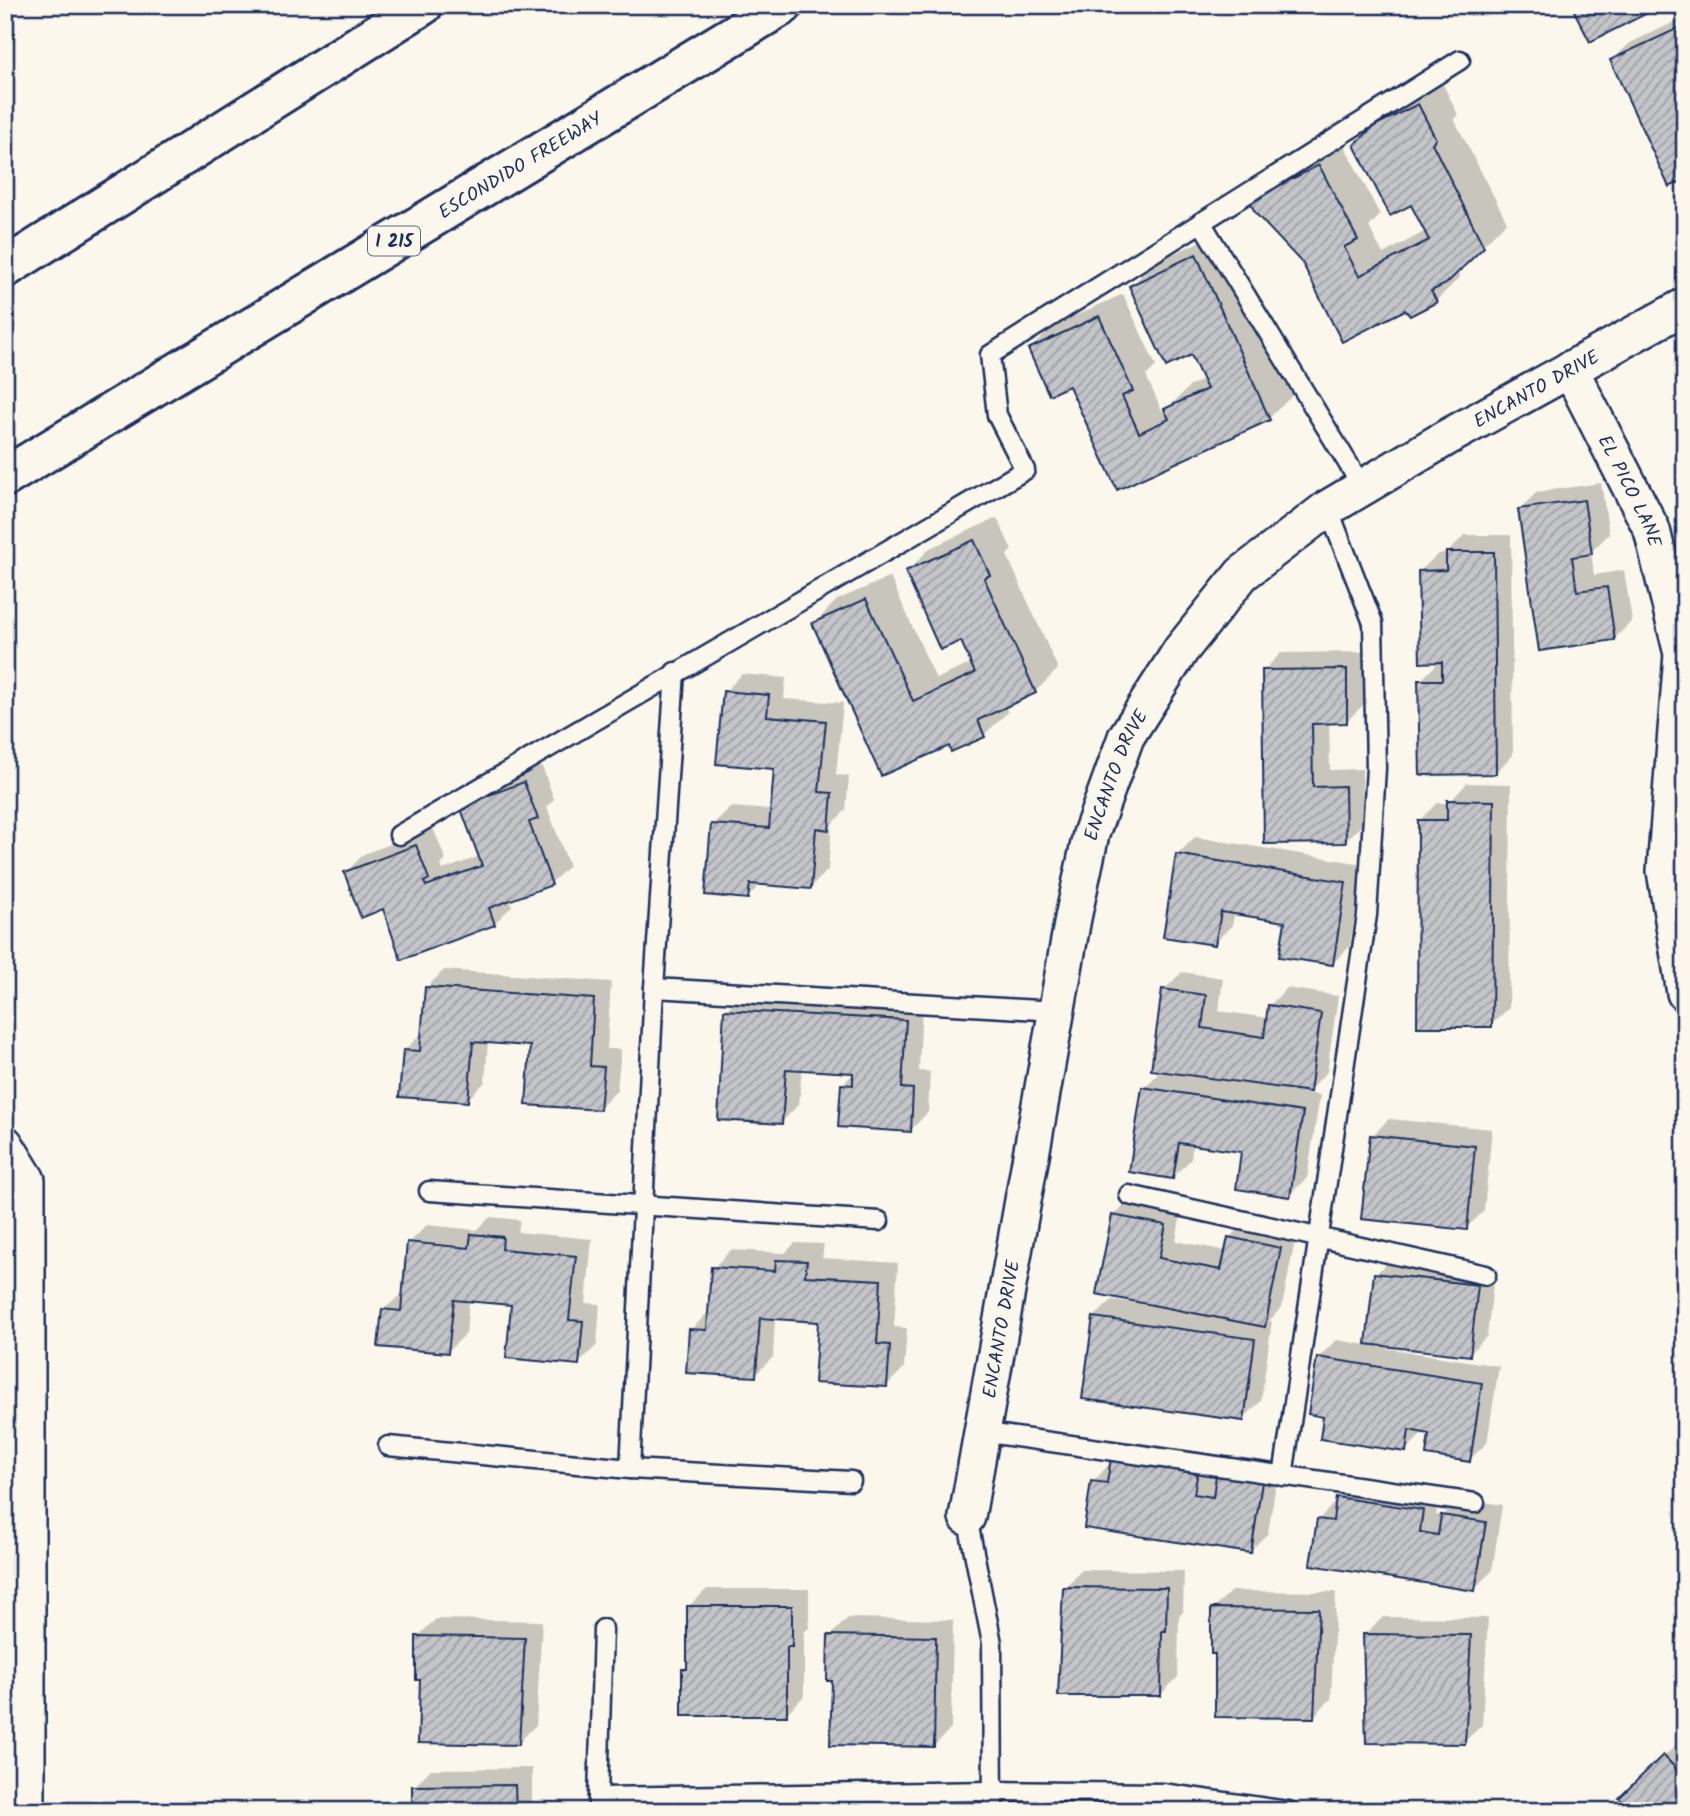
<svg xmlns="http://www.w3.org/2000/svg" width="1690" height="1816" font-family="Kalam,sans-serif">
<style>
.shadow{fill:#0003}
.building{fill:url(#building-hatch);stroke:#1b2f5e;stroke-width:2}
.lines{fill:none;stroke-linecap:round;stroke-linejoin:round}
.service-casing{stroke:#1b2f5e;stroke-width:23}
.minor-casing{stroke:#1b2f5e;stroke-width:40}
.motorway-casing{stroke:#1b2f5e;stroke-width:44}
.service{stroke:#fbf7ec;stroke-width:18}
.minor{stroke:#fbf7ec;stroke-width:35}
.motorway{stroke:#fbf7ec;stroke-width:38}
.labels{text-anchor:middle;stroke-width:5;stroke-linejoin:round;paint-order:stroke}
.shield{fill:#fbf7ec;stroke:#5e6b89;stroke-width:2}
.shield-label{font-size:18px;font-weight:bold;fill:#1b2f5e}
.street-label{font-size:19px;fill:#1b2f5e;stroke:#fbf7ec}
</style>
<defs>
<pattern id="building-hatch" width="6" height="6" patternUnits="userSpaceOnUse" patternTransform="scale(1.75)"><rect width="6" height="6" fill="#c3c5c9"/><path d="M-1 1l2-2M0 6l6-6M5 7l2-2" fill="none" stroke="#9ea0a6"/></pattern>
</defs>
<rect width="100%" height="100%" fill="#fbf7ec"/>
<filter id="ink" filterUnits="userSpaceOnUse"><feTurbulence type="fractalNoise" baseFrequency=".0143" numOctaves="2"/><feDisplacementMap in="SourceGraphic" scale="14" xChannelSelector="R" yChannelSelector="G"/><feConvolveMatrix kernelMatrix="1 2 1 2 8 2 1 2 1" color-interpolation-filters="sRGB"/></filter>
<g filter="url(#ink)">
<g class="shadow">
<polygon points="1685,17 1685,23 1612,60 1630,43"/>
<polygon points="1442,82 1458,115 1454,119 1507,222 1456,271 1460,277 1436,301 1411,314 1406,308 1304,263 1251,202 1275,178 1343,143 1380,215 1369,227 1383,254 1426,231 1412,203 1356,146 1400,103"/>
<polygon points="1220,232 1293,395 1269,418 1118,488 1070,383 1030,349 1053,326 1123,294 1156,366 1146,376 1162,411 1166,410 1190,386 1204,379 1192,353 1131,286 1154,263"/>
<polygon points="1601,483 1609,534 1591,552 1594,575 1624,570 1632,621 1614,639 1540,649 1520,509 1537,492"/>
<polygon points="997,518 1012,550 1007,555 1058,669 1035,692 1005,706 1008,712 984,735 952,750 950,744 814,624 837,600 890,577 936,679 972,663 961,638 907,572 930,548"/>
<polygon points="1465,535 1511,535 1513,755 1495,773 1420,681 1441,660 1420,571 1438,554 1447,553"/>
<polygon points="1364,652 1364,704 1346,722 1329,722 1330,770 1362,769 1363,824 1345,841 1265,842 1264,670 1281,653"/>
<polygon points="742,674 786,678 784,699 843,703 836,775 849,776 846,810 832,824 828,870 811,887 762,883 748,897 713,824 731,807 772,810 776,767 725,692"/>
<polygon points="542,766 554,799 547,807 569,866 551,883 509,899 512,906 494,924 384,907 346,872 364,854 433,828 446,860 441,865 443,870 480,856 462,806 480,789"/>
<polygon points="1467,783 1511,784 1509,1008 1491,1025 1419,821 1437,803 1449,803"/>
<polygon points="1195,837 1363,864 1350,946 1333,963 1287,921 1235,912 1232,925 1215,943 1178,854"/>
<polygon points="444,970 611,982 607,1049 621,1049 617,1090 600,1108 532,1045 488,1041 485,1082 467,1100 404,1051 422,1033 427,987"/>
<polygon points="1182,972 1223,978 1219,1011 1268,1018 1269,1006 1287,988 1338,996 1327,1072 1306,1093 1320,1095 1307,1178 1289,1195 1243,1151 1193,1143 1191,1159 1173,1177 1144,1088 1162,1070 1164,990"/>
<polygon points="744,993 922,1003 919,1071 930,1072 928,1112 911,1130 842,1085 856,1071 802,1068 799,1104 782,1122 726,1010"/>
<polygon points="1389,1119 1492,1129 1484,1211 1466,1228 1372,1136"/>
<polygon points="1131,1198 1182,1208 1176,1241 1227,1251 1229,1238 1247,1220 1297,1230 1282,1307 1269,1321 1272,1321 1261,1401 1243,1419 1094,1317 1112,1300 1138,1303 1113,1216"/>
<polygon points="490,1217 520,1220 518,1232 592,1239 586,1303 600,1304 597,1345 579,1363 513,1304 469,1299 466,1334 448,1351 383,1310 404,1292 409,1243 427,1225 477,1230"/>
<polygon points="795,1243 824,1244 822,1258 898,1263 894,1327 907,1328 904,1368 887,1385 820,1320 775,1317 773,1357 755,1375 691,1330 708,1312 713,1268 731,1250 785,1253"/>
<polygon points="1394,1256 1495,1268 1487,1336 1469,1354 1378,1344 1378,1347 1499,1366 1487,1443 1469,1460 1431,1432 1423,1433 1405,1451 1325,1415 1318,1358 1336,1340 1368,1345 1376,1274"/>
<polygon points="1130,1441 1214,1454 1211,1477 1217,1478 1235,1458 1279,1465 1268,1533 1250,1551 1093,1482"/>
<polygon points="1356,1480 1440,1493 1436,1515 1443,1516 1461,1498 1502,1505 1492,1571 1474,1589 1319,1519"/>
<polygon points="1082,1570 1184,1571 1183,1612 1179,1616 1178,1677 1160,1695 1064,1588"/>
<polygon points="707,1589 809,1589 809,1628 804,1632 804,1696 786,1714 684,1669 689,1664 689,1606"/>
<polygon points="1231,1591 1336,1592 1331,1699 1313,1717 1217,1652 1213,1609"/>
<polygon points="1383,1617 1488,1618 1482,1725 1464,1742 1365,1634"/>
<polygon points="848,1618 953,1620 951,1728 934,1746 833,1679 830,1636"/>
<polygon points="436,1619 542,1621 536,1725 518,1743 420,1741 418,1636"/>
<polygon points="1676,1745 1685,1754 1685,1811 1612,1811 1624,1800 1621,1798"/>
<polygon points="532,1768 532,1811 414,1811 414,1787 431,1769"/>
</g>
<g class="building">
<polygon points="1571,5 1663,5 1590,42"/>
<polygon points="1685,25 1685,180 1669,187 1610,60"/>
<polygon points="1418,104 1436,139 1432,143 1484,247 1446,284 1431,291 1437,302 1410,316 1405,310 1342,342 1303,264 1256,214 1249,201 1319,165 1358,240 1344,247 1359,276 1429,240 1411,205 1390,216 1354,145 1374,126"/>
<polygon points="1196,254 1270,420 1117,490 1069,386 1049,395 1028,349 1099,316 1133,391 1122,396 1139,433 1169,419 1164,409 1207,389 1191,355 1166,367 1129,286"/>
<polygon points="1584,500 1592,554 1572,557 1577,591 1607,587 1615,640 1539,651 1518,509"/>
<polygon points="974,540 990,575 984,578 1036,693 978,720 985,737 951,752 949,746 881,776 812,623 866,599 913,701 975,673 961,641 940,650 905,571"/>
<polygon points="1446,552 1494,552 1496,774 1420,775 1418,680 1442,680 1442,662 1420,663 1418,571 1446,570"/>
<polygon points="1347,669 1347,723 1312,724 1313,787 1345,786 1346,843 1264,844 1262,670"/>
<polygon points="723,691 769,695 767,716 826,721 819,792 832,793 829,830 816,828 811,889 750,884 748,899 705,895 711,824 769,828 774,769 716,764"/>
<polygon points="524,782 538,819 529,822 552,885 489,908 495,925 401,960 383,909 361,918 344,872 416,845 429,879 424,882 426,886 482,866 460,806"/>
<polygon points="1447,800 1494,801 1492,1027 1417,1027 1418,820 1447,820"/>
<polygon points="1176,854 1346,882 1333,965 1279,957 1285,922 1221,912 1215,945 1163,937"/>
<polygon points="425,987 594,999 590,1066 604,1067 600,1110 526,1105 530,1046 473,1042 468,1102 399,1097 403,1050 420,1051"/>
<polygon points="1162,989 1206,995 1202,1028 1264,1037 1268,1005 1321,1013 1310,1092 1151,1070"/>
<polygon points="724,1010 906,1020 902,1088 913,1089 911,1132 838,1127 841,1084 853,1085 853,1073 786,1069 782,1124 718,1120"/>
<polygon points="1142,1087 1303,1112 1290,1197 1236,1189 1241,1152 1179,1143 1173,1179 1129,1172"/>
<polygon points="1370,1135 1475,1146 1467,1230 1361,1219"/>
<polygon points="1112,1215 1166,1225 1159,1258 1221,1270 1228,1237 1281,1248 1265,1327 1096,1294"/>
<polygon points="471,1234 503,1237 502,1249 576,1256 569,1320 583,1321 579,1365 506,1358 511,1305 454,1300 448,1353 378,1347 382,1309 401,1311 407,1242 469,1248"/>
<polygon points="776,1260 807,1261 805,1276 881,1280 877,1344 890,1345 887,1387 814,1383 818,1322 760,1318 756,1377 686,1373 689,1329 707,1330 711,1267 775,1271"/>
<polygon points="1374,1273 1478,1285 1470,1356 1366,1344"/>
<polygon points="1093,1317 1255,1339 1244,1421 1082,1399"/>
<polygon points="1317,1357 1482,1383 1470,1462 1426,1455 1429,1434 1409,1430 1406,1452 1320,1439 1323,1417 1308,1414"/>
<polygon points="1111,1458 1198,1471 1194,1494 1213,1497 1216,1475 1262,1482 1251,1553 1084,1528 1091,1481 1107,1483"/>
<polygon points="1336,1497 1423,1510 1420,1532 1438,1535 1441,1515 1486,1522 1475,1591 1310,1565 1317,1519 1333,1521"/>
<polygon points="1063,1587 1167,1588 1166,1631 1162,1631 1161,1696 1058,1696"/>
<polygon points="687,1606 792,1606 792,1647 787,1647 787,1716 682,1716 682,1669 687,1669"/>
<polygon points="1211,1608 1319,1609 1314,1718 1215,1717 1215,1654 1211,1654"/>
<polygon points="1363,1634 1471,1635 1465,1744 1366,1743"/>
<polygon points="828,1635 936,1637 934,1747 830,1745 832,1681 827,1681"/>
<polygon points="416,1636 525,1638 519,1745 418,1743 420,1680 416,1680"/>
<polygon points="1663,1755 1685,1778 1685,1811 1631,1811 1619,1798"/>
<polygon points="515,1785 516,1811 412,1811 412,1786"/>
</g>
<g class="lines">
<defs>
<g id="service">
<polyline points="1201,222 1363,488"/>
<polyline points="399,835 1025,470 997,415 990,355 1460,60"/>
<polyline points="654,988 1058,1011"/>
<polyline points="429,1191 879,1221"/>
<polyline points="1129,1195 1486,1275"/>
<polyline points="981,1432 1475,1503"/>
<polyline points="388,1446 630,1469 851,1481"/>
<polyline points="630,1469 654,988 675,672"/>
<polyline points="1283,1476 1367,915 1376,768 1373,623 1328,508"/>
<polyline points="967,1517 992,1643 993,1811"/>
<polyline points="598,1797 603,1629"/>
<polyline points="598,1811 598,1797 993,1791 1162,1793 1288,1811"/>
</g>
<g id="minor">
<path id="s1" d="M 1570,369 L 1652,530 L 1682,654 L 1665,871 L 1685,993"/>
<polyline points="5,1144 27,1180 27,1811"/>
<path id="s2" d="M 967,1517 L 1073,918 L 1091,834 L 1126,737 L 1181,650 L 1242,574 L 1328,508 L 1446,438 L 1685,306"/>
</g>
<g id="motorway">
<polyline points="5,268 423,5"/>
<path id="s3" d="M 5,477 L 783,5"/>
</g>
</defs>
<use href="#service" class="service-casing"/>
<use href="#minor" class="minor-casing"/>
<use href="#motorway" class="motorway-casing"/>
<use href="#service" class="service"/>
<use href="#minor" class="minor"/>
<use href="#motorway" class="motorway"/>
</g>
</g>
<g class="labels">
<rect class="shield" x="368" y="226.5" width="52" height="29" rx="5"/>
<g class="shield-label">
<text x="394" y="247">I 215</text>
</g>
<g class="street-label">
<text dy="7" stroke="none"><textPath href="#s3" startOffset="602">ESCONDIDO FREEWAY</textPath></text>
<text dy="7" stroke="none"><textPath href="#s2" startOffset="1346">ENCANTO DRIVE</textPath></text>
<text dy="7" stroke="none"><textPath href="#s1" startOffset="136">EL PICO LANE</textPath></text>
<text dy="7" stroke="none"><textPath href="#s2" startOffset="758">ENCANTO DRIVE</textPath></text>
<text dy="7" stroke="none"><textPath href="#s2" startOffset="191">ENCANTO DRIVE</textPath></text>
</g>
</g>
<rect width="1690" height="1816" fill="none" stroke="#fbf7ec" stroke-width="28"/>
<rect x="14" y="14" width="1662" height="1788" fill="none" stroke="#1b2f5e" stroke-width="2.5" filter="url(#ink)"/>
</svg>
